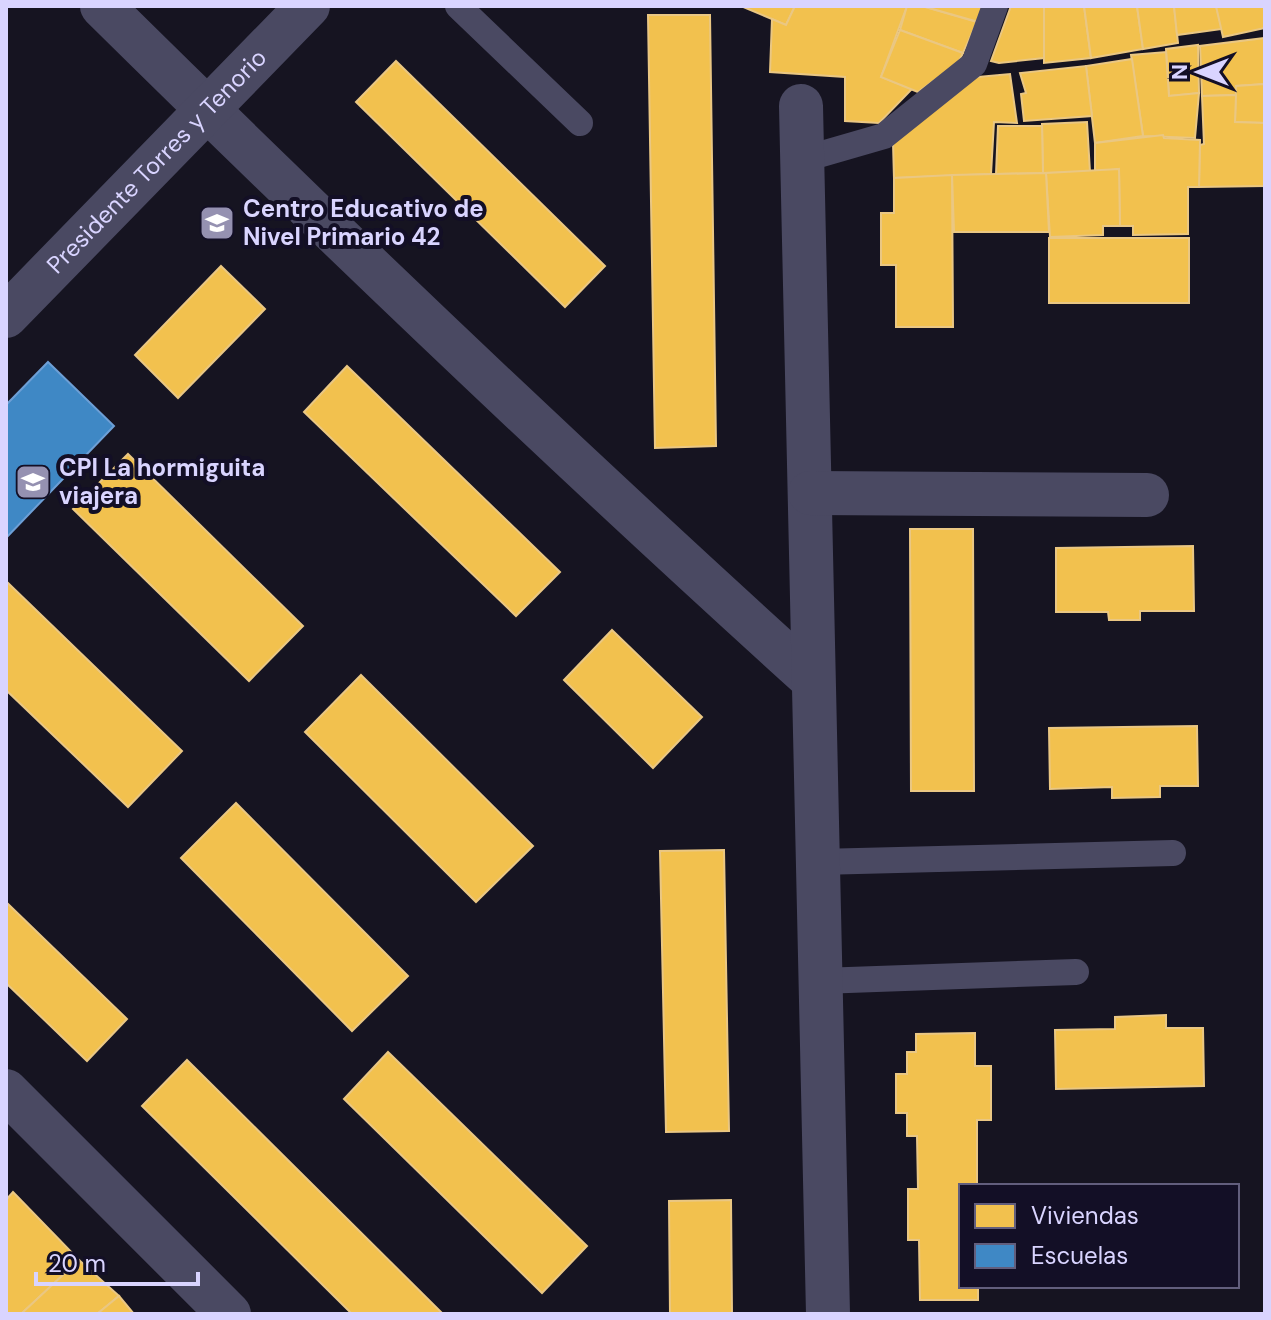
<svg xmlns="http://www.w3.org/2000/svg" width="1271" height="1320" font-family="'DM Sans',sans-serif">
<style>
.homes{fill:#f2c14e;stroke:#eac783;stroke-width:2}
.schools{fill:#3f88c5;stroke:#6d9fd6;stroke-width:2}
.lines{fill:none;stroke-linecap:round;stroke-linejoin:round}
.service{stroke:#4a4962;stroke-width:26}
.minor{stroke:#4a4962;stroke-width:44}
.labels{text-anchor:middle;stroke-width:8;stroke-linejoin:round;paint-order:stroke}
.street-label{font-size:24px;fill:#d9d4ff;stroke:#130f26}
.poi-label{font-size:24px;font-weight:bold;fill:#d9d4ff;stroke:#130f26;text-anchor:start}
</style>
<rect width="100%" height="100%" fill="#161421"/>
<g class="homes">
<polygon points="741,6 795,6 786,25"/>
<polygon points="795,6 907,6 881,77 912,89 879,123 845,121 845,77 770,72 772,19 786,25"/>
<polygon points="907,6 922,6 977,22 963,53 900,30"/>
<polygon points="922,6 985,6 982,23"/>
<polygon points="1011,6 1044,6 1044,58 999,63 991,61"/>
<polygon points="1044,6 1084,6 1091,58 1044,63"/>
<polygon points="1084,6 1137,6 1143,49 1091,58"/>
<polygon points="1137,6 1174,6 1178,43 1143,49"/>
<polygon points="1174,6 1216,6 1222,29 1177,35"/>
<polygon points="1216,6 1265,6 1265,28 1223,37"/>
<polygon points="648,15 710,15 716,446 655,448"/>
<polygon points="900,30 963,53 958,63 918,92 881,77"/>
<polygon points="1265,38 1265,84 1236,86 1236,95 1202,96 1200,46"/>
<polygon points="1198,45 1199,93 1169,96 1166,49"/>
<polygon points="1166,52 1169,96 1199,93 1195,138 1143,136 1131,55"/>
<polygon points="1132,59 1143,136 1095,143 1086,66"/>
<polygon points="396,61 605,266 565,307 356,102"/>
<polygon points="1086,66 1092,116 1024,121 1021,94 1026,93 1020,73"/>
<polygon points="1010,74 1017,123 994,122 991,174 894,178 893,143 967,78"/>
<polygon points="1265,84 1265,123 1235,122 1236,86"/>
<polygon points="1236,95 1235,122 1265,123 1265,186 1199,187 1200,145 1204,144 1202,96"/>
<polygon points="1087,122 1090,172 1043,173 1042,124"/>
<polygon points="998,126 1042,126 1043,173 996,174"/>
<polygon points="1163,135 1164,138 1200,140 1199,187 1188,187 1188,234 1133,235 1133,226 1120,226 1119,169 1095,172 1095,143"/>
<polygon points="1119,169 1120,226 1103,226 1103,235 1050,237 1046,173"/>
<polygon points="1046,173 1049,232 954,232 952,175"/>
<polygon points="952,175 953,327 896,327 896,265 881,265 881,213 894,213 894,178"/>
<rect x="1049" y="238" width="140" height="65"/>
<polygon points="221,266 265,309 178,398 135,355"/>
<polygon points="347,366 560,572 516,616 304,412"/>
<polygon points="128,454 303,626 249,681 73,509"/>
<polygon points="910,529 973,529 974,791 911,791"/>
<polygon points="1193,546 1194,611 1140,611 1140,620 1109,620 1108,612 1056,612 1056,548"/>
<polygon points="6,581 182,751 128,807 6,690"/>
<polygon points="612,630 702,717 653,768 564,680"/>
<polygon points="361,675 533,846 476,902 305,732"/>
<polygon points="1197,726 1198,786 1160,786 1160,797 1112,798 1112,787 1050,789 1049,728"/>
<polygon points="236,803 408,976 352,1031 181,858"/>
<polygon points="724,850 729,1131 666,1132 660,851"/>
<polygon points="6,902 127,1019 87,1061 6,983"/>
<polygon points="1166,1015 1166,1028 1203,1028 1204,1086 1056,1089 1055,1030 1115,1029 1115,1017"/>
<polygon points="975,1033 975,1066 991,1066 991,1120 977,1120 977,1186 961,1186 961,1286 978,1286 978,1300 920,1300 919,1240 908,1240 908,1189 918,1189 917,1136 907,1136 907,1113 896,1113 896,1074 907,1074 907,1052 916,1052 916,1034"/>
<polygon points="388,1052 587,1246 542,1293 344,1099"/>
<polygon points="187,1060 443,1314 352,1314 142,1106"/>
<polygon points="13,1192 79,1260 21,1314 6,1314 6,1200"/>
<polygon points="731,1200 732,1314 670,1314 669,1201"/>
<polygon points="79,1260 119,1296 97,1314 21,1314"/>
<polygon points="119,1296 134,1314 97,1314"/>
</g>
<polygon class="schools" points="48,362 114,426 6,538 6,405"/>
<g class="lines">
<g class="service">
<polyline points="458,6 580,123"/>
<polyline points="801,160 884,136 974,64 995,6"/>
<polyline points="818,862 1173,853"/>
<polyline points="820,981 1076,972"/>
</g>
<g class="minor">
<path d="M 102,6 C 334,235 571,461 813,680"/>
<polyline points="801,106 828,1314"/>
<path id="s1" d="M 6,316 L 308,6"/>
<polyline points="810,493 1147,495"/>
<polyline points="6,1091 229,1314"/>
</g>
</g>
<defs>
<symbol id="school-square" viewBox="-11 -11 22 22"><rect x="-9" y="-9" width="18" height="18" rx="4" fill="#9591b1" stroke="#130f26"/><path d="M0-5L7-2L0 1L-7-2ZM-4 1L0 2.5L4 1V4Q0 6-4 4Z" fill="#fff"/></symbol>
</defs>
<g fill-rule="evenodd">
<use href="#school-square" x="197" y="203" width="40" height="40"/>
<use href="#school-square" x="13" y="462" width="40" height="40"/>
</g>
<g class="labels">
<g class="street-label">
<text dy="8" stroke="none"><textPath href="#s1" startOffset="216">Presidente Torres y Tenorio</textPath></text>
</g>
<g class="poi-label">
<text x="243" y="217">Centro Educativo de<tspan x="243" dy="28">Nivel Primario 42</tspan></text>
<text x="59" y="476">CPI La hormiguita<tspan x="59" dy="28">viajera</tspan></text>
</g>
</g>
<rect width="1271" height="1320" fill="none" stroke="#d9d4ff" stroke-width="16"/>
<rect x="959" y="1184" width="280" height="104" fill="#130f26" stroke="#625e7d" stroke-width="2"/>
<rect x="975" y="1204" width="40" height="24" fill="#f2c14e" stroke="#625e7d" stroke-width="2"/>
<text x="1031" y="1224" font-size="24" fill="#d9d4ff">Viviendas</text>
<rect x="975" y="1244" width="40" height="24" fill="#3f88c5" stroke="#625e7d" stroke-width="2"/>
<text x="1031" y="1264" font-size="24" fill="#d9d4ff">Escuelas</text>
<g transform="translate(1199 72) rotate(270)" stroke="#130f26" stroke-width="6" paint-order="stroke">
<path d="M0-6L14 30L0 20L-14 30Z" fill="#d9d4ff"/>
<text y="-12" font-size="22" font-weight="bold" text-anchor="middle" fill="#d9d4ff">N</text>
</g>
<path d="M36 1272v12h162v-12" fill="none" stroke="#d9d4ff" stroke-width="4"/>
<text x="48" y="1272" font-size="24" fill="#d9d4ff" stroke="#130f26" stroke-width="6" paint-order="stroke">20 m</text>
</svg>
